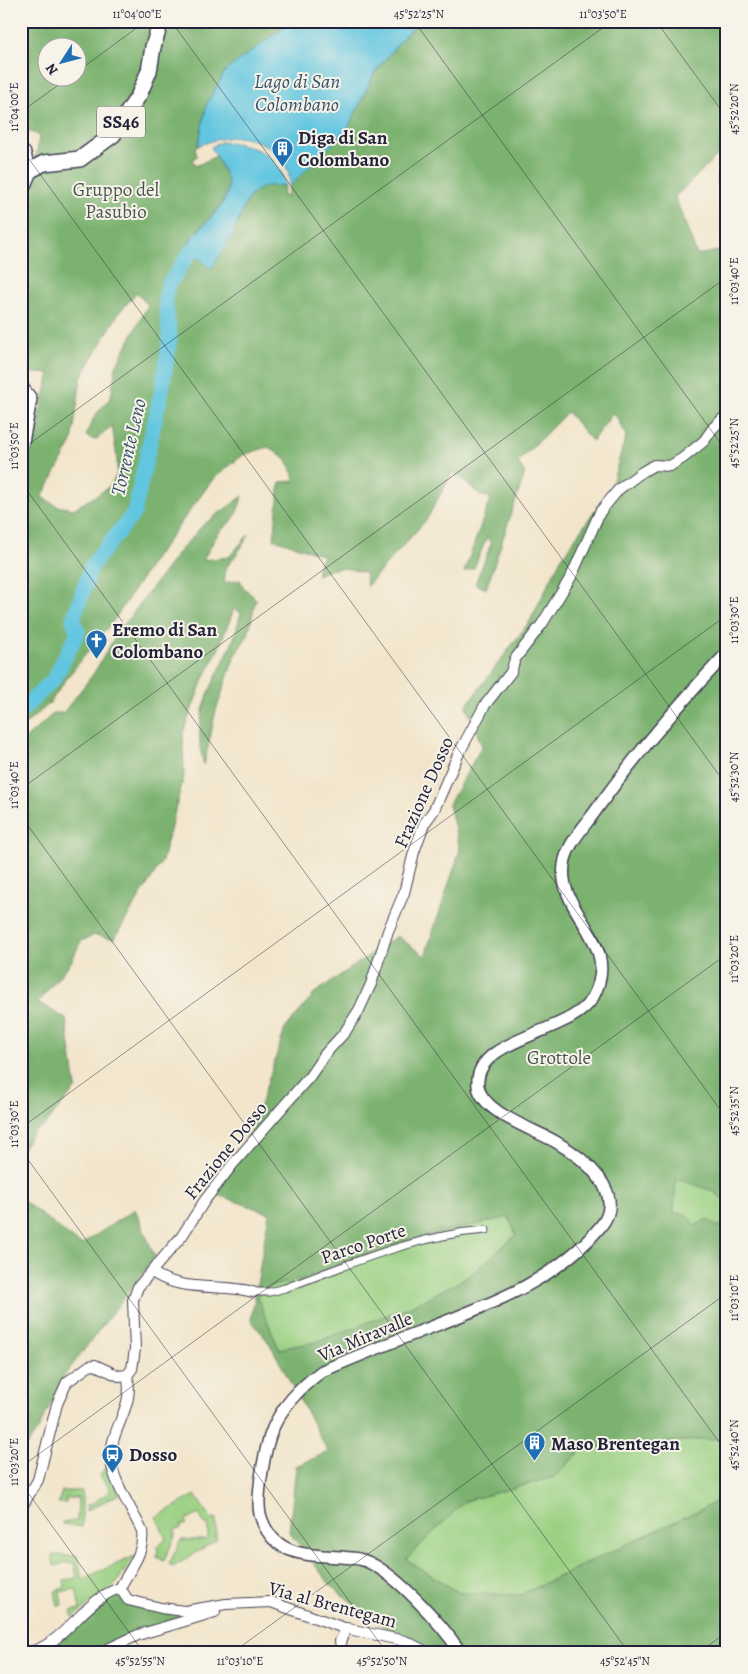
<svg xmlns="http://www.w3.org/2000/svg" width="748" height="1674" font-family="Alegreya,serif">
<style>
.green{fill:#9ad082;stroke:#5e795e}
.forest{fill:#7bb270;stroke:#4e6a56;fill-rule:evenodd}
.water{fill:#62c6e0;stroke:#42748e}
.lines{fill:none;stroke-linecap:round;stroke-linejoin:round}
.river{stroke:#62c6e0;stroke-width:15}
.pedestrian-casing{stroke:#413f51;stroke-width:9}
.minor-casing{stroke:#413f51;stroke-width:12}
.tertiary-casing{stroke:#413f51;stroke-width:14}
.primary-casing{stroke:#413f51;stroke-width:18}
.pedestrian{stroke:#fff;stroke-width:7}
.minor{stroke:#fff;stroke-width:10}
.tertiary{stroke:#fff;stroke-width:11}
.primary{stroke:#fff;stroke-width:15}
.ticks{fill:none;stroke:#22223b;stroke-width:1;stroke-opacity:0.45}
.labels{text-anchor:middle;stroke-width:4;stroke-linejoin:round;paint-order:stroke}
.shield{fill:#f7f3e8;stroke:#62616f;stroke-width:1}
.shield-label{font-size:18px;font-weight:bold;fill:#22223b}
.poi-label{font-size:19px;font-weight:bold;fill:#22223b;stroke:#f7f3e8;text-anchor:start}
.park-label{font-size:19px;fill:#465650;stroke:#f7f3e8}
.street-label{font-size:19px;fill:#22223b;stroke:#f7f3e8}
.water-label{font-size:20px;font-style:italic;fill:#35536d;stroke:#f7f3e8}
.neatline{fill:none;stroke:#22223b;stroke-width:2}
.ticks-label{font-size:12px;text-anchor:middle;fill:#22223b}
</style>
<rect width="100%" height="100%" fill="#f7f3e8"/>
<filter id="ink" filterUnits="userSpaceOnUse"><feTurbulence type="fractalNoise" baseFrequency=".02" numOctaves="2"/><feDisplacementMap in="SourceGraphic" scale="10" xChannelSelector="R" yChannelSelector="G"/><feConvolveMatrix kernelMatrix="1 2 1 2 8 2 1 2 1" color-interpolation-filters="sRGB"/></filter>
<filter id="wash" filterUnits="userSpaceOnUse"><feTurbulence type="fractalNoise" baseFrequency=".0096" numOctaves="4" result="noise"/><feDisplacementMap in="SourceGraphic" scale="20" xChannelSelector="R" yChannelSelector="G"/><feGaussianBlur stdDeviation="1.12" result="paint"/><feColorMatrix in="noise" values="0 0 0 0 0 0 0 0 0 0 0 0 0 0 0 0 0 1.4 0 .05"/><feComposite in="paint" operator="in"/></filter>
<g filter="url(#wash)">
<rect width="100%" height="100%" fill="#f2e5cb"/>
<g class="green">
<polygon points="675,1178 713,1191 727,1202 727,1226 695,1226 674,1213"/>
<polygon points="509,1217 516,1235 468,1277 414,1305 316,1342 279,1349 258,1299 261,1288 300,1280 400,1242"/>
<polygon points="727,1438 727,1497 520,1595 459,1593 406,1559 465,1501 554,1477 584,1448"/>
<polygon points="105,1467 107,1467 119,1494 86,1511 87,1505 92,1504 111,1490 100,1476"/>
<polygon points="62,1491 82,1491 82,1527 62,1524 62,1522 77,1521 78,1498 66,1498 66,1503 58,1503"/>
<polygon points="195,1495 211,1519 216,1518 216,1540 173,1567 169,1564 181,1540 208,1540 208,1523 205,1524 198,1514 192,1518 187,1518 186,1525 181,1525 181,1529 175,1529 175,1536 164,1561 157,1557 158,1546 166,1539 156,1517"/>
<polygon points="52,1555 78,1556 82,1579 135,1556 114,1586 73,1617 71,1611 80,1609 76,1589 60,1592 62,1605 58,1606 55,1591 65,1587 64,1580 77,1578 74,1563 68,1564 67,1562 54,1566"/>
</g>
<g class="forest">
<path d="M 21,21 L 293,21 L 207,103 L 198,146 L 195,148 L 197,156 L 192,160 L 196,166 L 216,156 C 219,164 226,173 228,181 C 231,199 209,218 198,230 L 202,259 L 211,269 C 218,258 226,247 232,236 C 246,207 245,181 285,186 L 282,196 L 287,196 L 289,187 L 348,128 L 375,72 L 407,33 L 422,21 L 727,23 L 727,133 L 716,157 L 675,197 L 697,255 L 723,250 L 727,247 L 727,1202 L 713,1191 L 676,1178 L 674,1213 L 686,1214 L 695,1226 L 707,1219 L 718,1227 L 727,1226 L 727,1438 L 584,1448 L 554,1477 L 465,1501 L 406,1559 L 459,1593 L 520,1595 L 727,1497 L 727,1653 L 418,1653 L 332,1587 L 289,1532 L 296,1466 L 328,1452 L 270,1344 L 251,1320 L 269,1213 L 215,1194 L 253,1127 L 285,1029 L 316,992 L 397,936 L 425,956 L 460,850 L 449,804 L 482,746 L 466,706 L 530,621 L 561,559 L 611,487 L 626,436 L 614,412 L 592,441 L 567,412 L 518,462 L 525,473 L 486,589 L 475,584 L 491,544 L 487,537 L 474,568 L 464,572 L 491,497 L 481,496 L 453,471 L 427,519 L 367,586 L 365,573 C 344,567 338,566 317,575 L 317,568 L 323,555 L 274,539 L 280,482 L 295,481 L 287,459 L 268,447 L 243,455 L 213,479 L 150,565 L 116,617 L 70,674 L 49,704 L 21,728 L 21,482 L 50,374 L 21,372 L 21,247 L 34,177 L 39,135 L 21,129 ZM 48,48 L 78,48 L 78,78 L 48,78 ZM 136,293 L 148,305 L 116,366 L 111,397 L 94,417 L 86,436 L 95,440 L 112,426 C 121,483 124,480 73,509 L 57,506 L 42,497 L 72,442 L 81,378 L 118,314 ZM 509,1217 L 516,1235 L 468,1277 L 414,1305 L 316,1342 L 279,1349 L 258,1299 L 261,1288 L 300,1280 L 400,1242 Z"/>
<path d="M 243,496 L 235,517 L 217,535 L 203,560 L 229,557 L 249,534 L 241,548 L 226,568 L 224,583 L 240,580 L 244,588 L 256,599 L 248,635 L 235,655 L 216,710 L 204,765 C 191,719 210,690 229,650 C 235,639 237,625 241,613 L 234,609 L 218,650 L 200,687 L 183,733 L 184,776 L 162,861 L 114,939 L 95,935 L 81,941 L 71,962 L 38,1002 L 66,1019 L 76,1088 L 44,1126 L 34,1131 L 21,1150 L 21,738 L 24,740 L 54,713 L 63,713 L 94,673 L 115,637 L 178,553 L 203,525 Z"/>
<polygon points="21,1199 81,1245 135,1209 155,1257 64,1376 38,1430 21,1454"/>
<polygon points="117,1594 128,1605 191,1614 92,1653 39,1653 93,1607"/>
</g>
<g class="water">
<path d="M 293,21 L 422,21 L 407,33 L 375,72 L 348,128 L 289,187 C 291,175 286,163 278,155 C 254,132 227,134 198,146 L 207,103 L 226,70 Z"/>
<path d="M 221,142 C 249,142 282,155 285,186 C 245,181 246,208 232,236 C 226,247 218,258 211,269 L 191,251 L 190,240 C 202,224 235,201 227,179 C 223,168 216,157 211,147 Z"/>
</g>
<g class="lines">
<polyline class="river" points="21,711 54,679 78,632 73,620 92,565 134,513 162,389 170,338 165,299 168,285 191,251"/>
</g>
</g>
<g filter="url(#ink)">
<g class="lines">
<defs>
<path id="pedestrian" d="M 253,1292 L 270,1292 L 285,1288 C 350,1264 416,1235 486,1230"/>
<g id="minor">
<polyline points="727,169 724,173 727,206"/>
<path d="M 152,1272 C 181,1293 221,1283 253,1292"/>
<path d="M 127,1375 C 136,1407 109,1429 111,1460 C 113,1482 133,1511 142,1531 C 145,1553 129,1570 120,1588 L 128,1600 L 161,1608 L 185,1611 L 226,1604 L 271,1602 L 344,1628 L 405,1641 L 429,1653"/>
<polyline points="21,1508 38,1480 57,1404 67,1382 89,1366 95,1365 119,1376 127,1375 132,1369 135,1349 133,1300 138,1287 182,1236 205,1200 233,1164 310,1076 325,1054 345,1032 359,1010 371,984 388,931 404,893 414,852 424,824 434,810 458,755 485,705 511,672 515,659 542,624 571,577 600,512 619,489 642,472 654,465 670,466 683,458 704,441 713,428 727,415"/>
<path d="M 26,1653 C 66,1645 82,1600 120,1588"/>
<polyline points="99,1653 138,1635 215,1612"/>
<polyline points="342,1653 340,1641 347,1628"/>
</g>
<g id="tertiary">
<polyline points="21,151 25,153 29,171"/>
<path d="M 461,1653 C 443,1626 391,1566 359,1559 C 333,1554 299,1560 278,1543 C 269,1536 263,1525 260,1514 C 256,1496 265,1446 273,1428 C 283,1405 302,1386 322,1371 C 354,1358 386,1344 419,1332 C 485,1306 554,1283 601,1226 C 628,1192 582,1157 556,1142 C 534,1129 482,1113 478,1086 C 473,1036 573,1035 593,997 C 623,942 557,914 564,865 C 566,846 583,828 594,813 C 635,755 678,705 727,653"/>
</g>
<g id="primary">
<polyline points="21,190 29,171 44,163 80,159 113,135 139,95 149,71 153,47 161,21"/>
<polyline points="21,389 29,399 21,442"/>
</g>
</defs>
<use href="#pedestrian" class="pedestrian-casing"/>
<use href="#minor" class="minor-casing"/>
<use href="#tertiary" class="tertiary-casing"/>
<use href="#primary" class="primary-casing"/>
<use href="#pedestrian" class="pedestrian"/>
<use href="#minor" class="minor"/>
<use href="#tertiary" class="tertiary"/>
<use href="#primary" class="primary"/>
</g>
</g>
<path class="ticks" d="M 171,21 L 727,786M 414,21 L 727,452M 656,21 L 727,118M 78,71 L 146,21M 21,112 L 68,78M 21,148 L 727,1119M 21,450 L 612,21M 21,482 L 727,1453M 21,789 L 727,277M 21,816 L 629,1653M 21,1128 L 727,615M 21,1150 L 387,1653M 21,1467 L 727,954M 21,1483 L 144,1653M 232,1653 L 727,1293M 698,1653 L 727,1632"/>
<defs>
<symbol id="building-pin" viewBox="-11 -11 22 30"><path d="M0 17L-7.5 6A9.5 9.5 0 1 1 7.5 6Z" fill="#1f6fb2" stroke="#f7f3e8"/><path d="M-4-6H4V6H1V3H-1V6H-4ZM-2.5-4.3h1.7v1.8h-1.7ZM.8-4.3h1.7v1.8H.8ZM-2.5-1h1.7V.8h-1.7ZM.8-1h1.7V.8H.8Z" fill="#fff"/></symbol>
<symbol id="church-pin" viewBox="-11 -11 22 30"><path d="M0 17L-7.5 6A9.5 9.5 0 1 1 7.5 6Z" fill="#1f6fb2" stroke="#f7f3e8"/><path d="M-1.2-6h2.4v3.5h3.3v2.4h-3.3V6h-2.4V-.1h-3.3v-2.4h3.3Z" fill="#fff"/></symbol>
<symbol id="bus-pin" viewBox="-11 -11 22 30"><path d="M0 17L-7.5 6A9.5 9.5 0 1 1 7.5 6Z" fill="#1f6fb2" stroke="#f7f3e8"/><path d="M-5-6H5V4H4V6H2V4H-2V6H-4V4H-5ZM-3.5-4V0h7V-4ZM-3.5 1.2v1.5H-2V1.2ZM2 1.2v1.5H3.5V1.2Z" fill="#fff"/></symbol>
</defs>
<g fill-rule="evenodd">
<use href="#building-pin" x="270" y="136" width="25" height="34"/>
<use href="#church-pin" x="84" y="628" width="25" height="34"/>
<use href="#building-pin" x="522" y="1430" width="25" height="34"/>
<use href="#bus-pin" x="100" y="1442" width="25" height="34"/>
</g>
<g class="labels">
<rect class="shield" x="97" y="106.5" width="48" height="31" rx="4"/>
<g class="shield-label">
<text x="121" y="128">SS46</text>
</g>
<g class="poi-label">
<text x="298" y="144">Diga di San<tspan x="298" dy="22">Colombano</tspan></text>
<text x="112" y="636">Eremo di San<tspan x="112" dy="22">Colombano</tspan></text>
<text x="551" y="1450">Maso Brentegan</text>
<text x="129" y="1461">Dosso</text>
</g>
<g class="park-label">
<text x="116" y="196">Gruppo del<tspan x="116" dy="22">Pasubio</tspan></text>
<text x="559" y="1064">Grottole</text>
</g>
<g class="street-label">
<text transform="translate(423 792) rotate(-66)" y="7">Frazione Dosso</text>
<text transform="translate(225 1150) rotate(-51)" y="7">Frazione Dosso</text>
<text transform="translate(363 1243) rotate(-19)" y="7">Parco Porte</text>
<text transform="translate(365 1336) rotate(-23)" y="7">Via Miravalle</text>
<text transform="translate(333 1604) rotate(15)" y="7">Via al Brentegam</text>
</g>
<g class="water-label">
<text x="297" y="88">Lago di San<tspan x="297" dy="23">Colombano</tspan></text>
<text transform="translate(128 447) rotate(-77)" y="7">Torrente Leno</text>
</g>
</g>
<rect width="748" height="1674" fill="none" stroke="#f7f3e8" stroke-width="55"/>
<g transform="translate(62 62) rotate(234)"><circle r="24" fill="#f7f3e8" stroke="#a29fa3"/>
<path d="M0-4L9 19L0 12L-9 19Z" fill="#1f6fb2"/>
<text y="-8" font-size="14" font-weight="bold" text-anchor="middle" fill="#22223b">N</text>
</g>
<rect x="28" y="28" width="692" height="1618" class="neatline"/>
<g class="ticks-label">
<text x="137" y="18">11°04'00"E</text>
<text x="419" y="18">45°52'25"N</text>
<text x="603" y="18">11°03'50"E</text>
<text transform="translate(14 107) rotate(-90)" y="4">11°04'00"E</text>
<text transform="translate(734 109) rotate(-90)" y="4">45°52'20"N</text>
<text transform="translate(734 281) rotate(-90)" y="4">11°03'40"E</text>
<text transform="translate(734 443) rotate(-90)" y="4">45°52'25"N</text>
<text transform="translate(14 446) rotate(-90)" y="4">11°03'50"E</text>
<text transform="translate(734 620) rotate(-90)" y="4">11°03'30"E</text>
<text transform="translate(734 777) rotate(-90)" y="4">45°52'30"N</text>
<text transform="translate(14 785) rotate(-90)" y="4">11°03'40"E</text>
<text transform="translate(734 959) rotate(-90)" y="4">11°03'20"E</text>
<text transform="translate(734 1111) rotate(-90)" y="4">45°52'35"N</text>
<text transform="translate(14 1124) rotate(-90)" y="4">11°03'30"E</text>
<text transform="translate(734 1298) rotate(-90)" y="4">11°03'10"E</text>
<text transform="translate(734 1445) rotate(-90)" y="4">45°52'40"N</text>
<text transform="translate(14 1462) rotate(-90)" y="4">11°03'20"E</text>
<text x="140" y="1665">45°52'55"N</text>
<text x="240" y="1665">11°03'10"E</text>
<text x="382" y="1665">45°52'50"N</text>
<text x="625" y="1665">45°52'45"N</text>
</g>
</svg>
